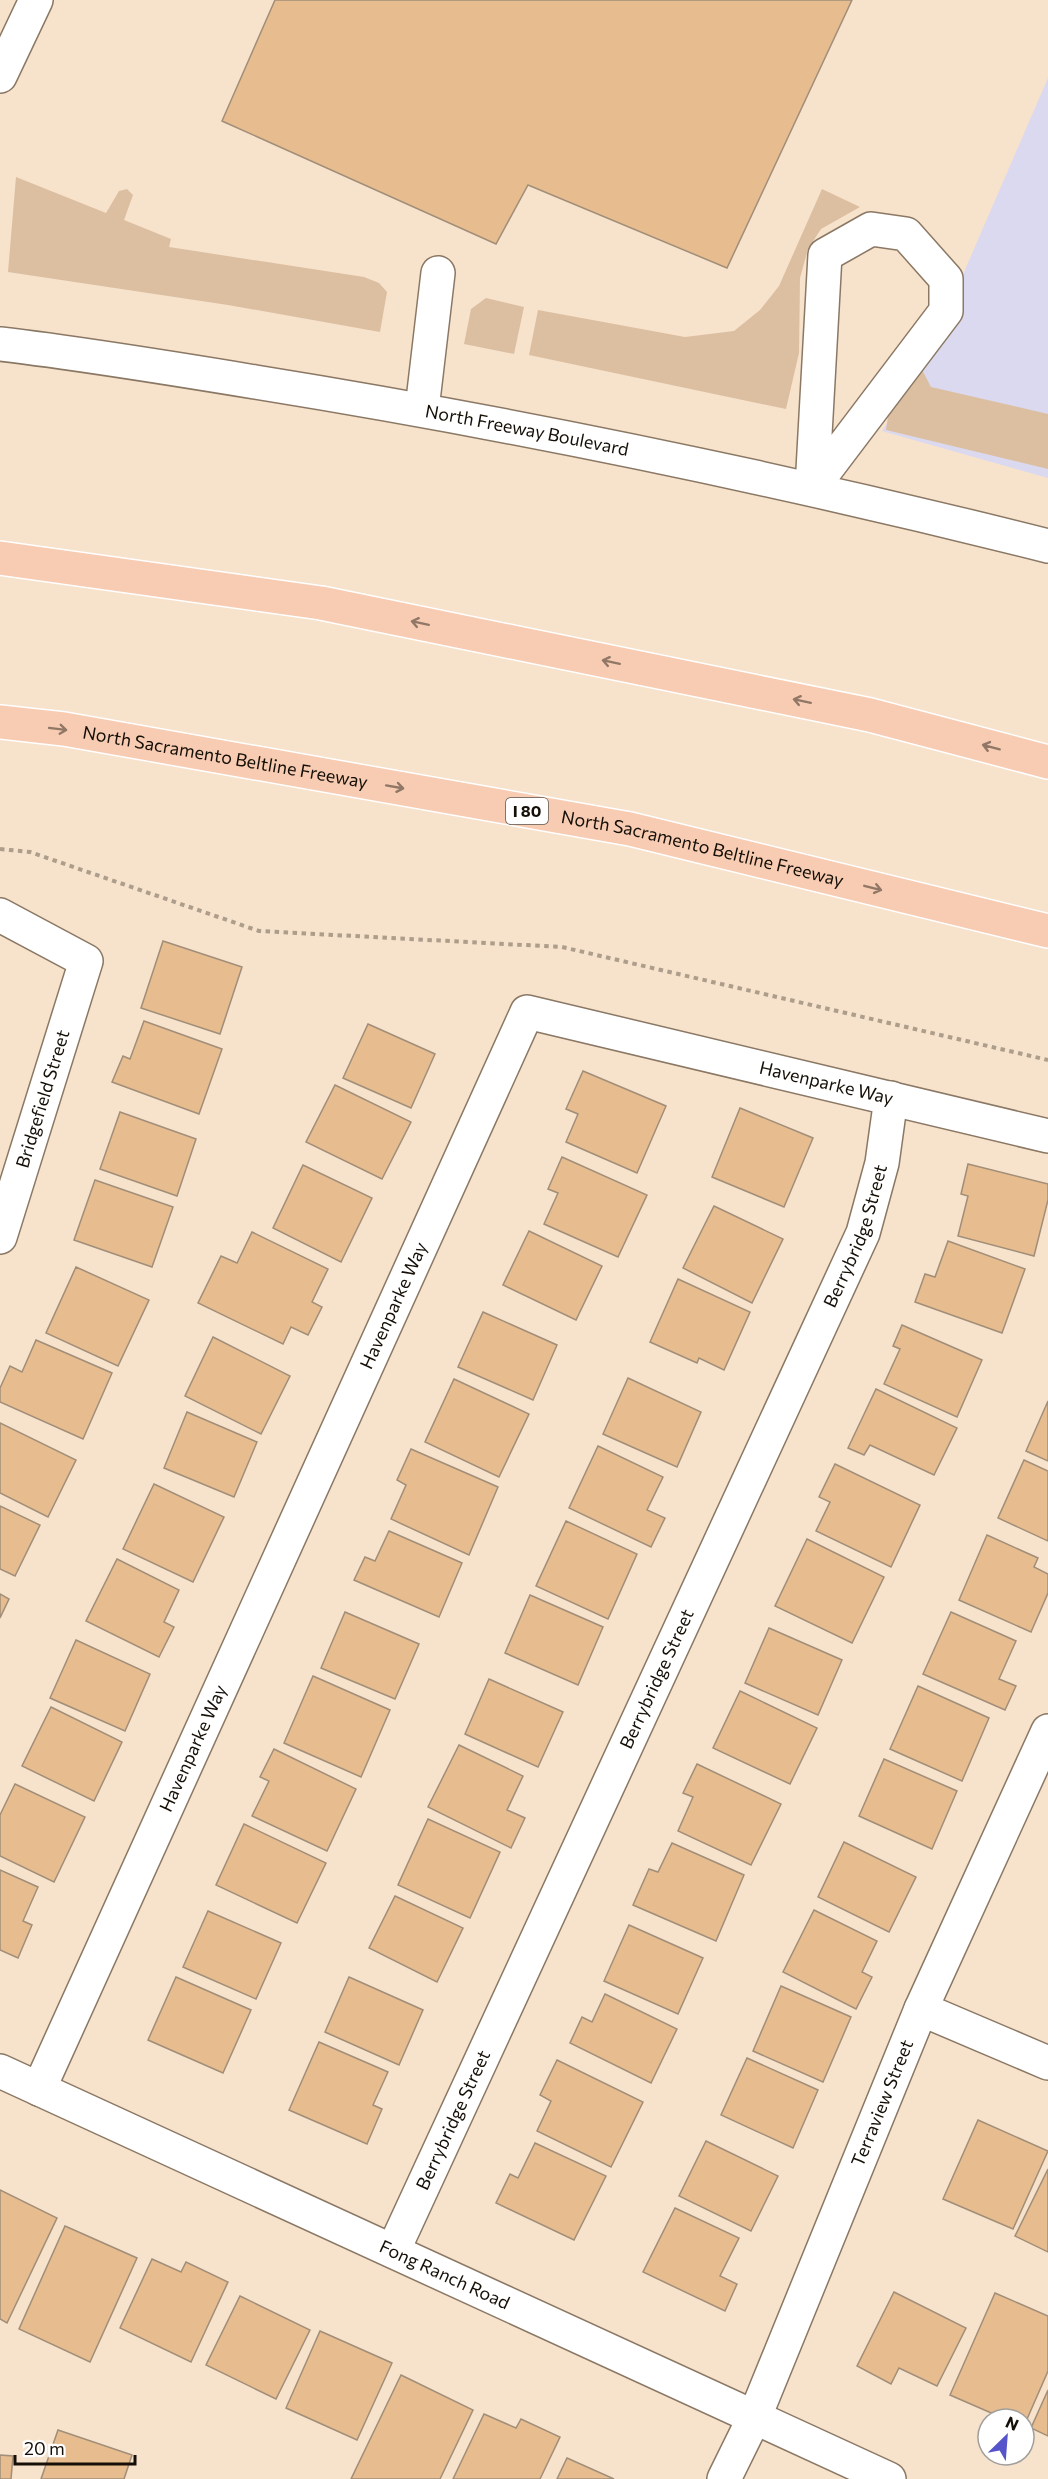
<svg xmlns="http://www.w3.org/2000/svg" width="1048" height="2479" font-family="Commissioner,sans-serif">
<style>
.commercial{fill:#dbd9ef}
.green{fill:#dcbfa1}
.building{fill:#e7bc8e;stroke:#a18e79;stroke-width:1.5}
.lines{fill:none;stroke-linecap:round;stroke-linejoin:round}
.minor-casing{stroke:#8a7864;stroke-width:36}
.highway-casing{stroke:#fff;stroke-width:36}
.path{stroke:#ad9d8b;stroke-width:4;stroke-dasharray:4.5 4.5;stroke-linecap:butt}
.minor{stroke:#fff;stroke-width:33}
.highway{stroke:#f7ccb3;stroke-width:33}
.oneway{stroke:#917766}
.labels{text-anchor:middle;stroke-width:6;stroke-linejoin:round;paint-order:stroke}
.shield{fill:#fff;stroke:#5b5751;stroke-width:1.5}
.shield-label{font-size:16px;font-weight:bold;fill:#150f07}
.street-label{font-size:18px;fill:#150f07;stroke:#fff}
</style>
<rect width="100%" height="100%" fill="#f7e2cc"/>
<polygon class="commercial" points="1048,78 1048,478 882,431 949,326 964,272"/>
<g class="green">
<polygon points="16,177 106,213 119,191 127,189 133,195 124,220 171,239 169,247 364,277 379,283 387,292 380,332 228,305 8,272"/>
<polygon points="822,189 860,207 821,229 808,249 800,278 799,353 786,409 529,355 538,310 685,337 734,331 760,310 779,286"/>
<polygon points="486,298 524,307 514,354 464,344 471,309"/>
<polygon points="920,366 931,387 1048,414 1048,469 886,430 890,403"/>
</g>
<g class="building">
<polygon points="275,0 852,0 727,268 528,185 496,244 222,121"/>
<polygon points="163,941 242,967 220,1034 141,1008"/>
<polygon points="144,1021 222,1049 199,1114 112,1082 123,1056 130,1059"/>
<polygon points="368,1024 435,1054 411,1108 343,1078"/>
<polygon points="583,1071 666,1106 637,1173 566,1142 578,1114 566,1109"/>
<polygon points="335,1085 411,1122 382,1179 306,1142"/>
<polygon points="740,1108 813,1138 784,1207 712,1177"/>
<polygon points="120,1112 196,1139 177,1196 100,1169"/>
<polygon points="562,1157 647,1195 618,1257 544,1224 558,1193 548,1189"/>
<polygon points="968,1164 1048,1184 1048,1200 1034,1256 958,1236 968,1196 961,1194"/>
<polygon points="303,1165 372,1198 341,1262 273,1228"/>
<polygon points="95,1180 173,1207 152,1267 74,1240"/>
<polygon points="714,1206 783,1239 752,1303 683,1268"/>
<polygon points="529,1231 602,1266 576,1320 503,1285"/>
<polygon points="252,1232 328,1269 312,1302 322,1307 308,1335 291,1327 283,1344 198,1303 221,1256 237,1263"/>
<polygon points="948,1241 1025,1269 1002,1333 915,1302 925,1274 935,1277"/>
<polygon points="76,1267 149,1300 118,1366 46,1333"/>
<polygon points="678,1279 750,1312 724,1370 699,1358 697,1363 650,1342"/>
<polygon points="483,1312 557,1345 533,1400 458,1367"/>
<polygon points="902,1325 982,1360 957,1417 884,1384 900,1349 893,1346"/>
<polygon points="213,1337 290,1376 261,1434 185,1396"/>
<polygon points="36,1340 112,1373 83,1439 0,1402 0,1388 10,1366 22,1372"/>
<polygon points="628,1378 701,1412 677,1467 603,1434"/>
<polygon points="454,1379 529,1414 499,1477 425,1442"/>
<polygon points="876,1389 957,1428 934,1475 870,1445 864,1455 848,1448"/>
<polygon points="1048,1401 1048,1461 1026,1451"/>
<polygon points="187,1412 257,1442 234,1497 164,1468"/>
<polygon points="0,1423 76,1460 48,1517 0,1493"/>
<polygon points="598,1446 663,1477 647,1510 665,1518 651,1547 569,1508"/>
<polygon points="411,1449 498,1487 469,1555 391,1519 406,1485 397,1480"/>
<polygon points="1024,1460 1048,1471 1048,1541 998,1518"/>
<polygon points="835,1464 920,1505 891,1567 816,1531 830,1502 819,1497"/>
<polygon points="154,1484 224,1517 193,1582 123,1549"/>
<polygon points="0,1506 40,1525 15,1576 0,1569"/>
<polygon points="566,1521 637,1554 608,1619 536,1586"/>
<polygon points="389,1531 462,1563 439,1617 354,1580 365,1557 375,1561"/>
<polygon points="987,1535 1038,1558 1034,1567 1048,1574 1048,1593 1031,1632 959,1600"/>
<polygon points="807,1539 884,1577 852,1643 775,1606"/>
<polygon points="117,1559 179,1590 164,1622 174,1627 159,1657 86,1621"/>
<polygon points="0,1594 9,1599 0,1618"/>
<polygon points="530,1595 603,1627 578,1685 505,1653"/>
<polygon points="345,1612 419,1644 395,1699 321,1668"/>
<polygon points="951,1612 1016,1641 999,1679 1016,1686 1005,1710 923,1674"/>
<polygon points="769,1628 842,1660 818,1715 745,1683"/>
<polygon points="76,1640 150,1674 125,1731 50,1698"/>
<polygon points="313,1676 390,1710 361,1777 284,1743"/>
<polygon points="489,1679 563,1712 538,1767 465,1734"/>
<polygon points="918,1686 989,1718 962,1781 890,1749"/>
<polygon points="740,1691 817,1728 790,1784 713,1748"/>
<polygon points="51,1707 122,1742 94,1801 22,1766"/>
<polygon points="459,1745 523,1776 507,1810 525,1818 511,1848 428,1807"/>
<polygon points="274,1749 356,1789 327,1851 252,1816 269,1781 260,1777"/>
<polygon points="884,1759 957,1791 932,1849 859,1816"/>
<polygon points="697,1764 781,1804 751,1865 678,1831 693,1797 683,1793"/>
<polygon points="15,1784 85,1817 54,1882 0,1856 0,1815"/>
<polygon points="428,1819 500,1852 470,1918 398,1885"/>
<polygon points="244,1824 326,1863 297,1923 216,1885"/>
<polygon points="844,1842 916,1877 889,1932 818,1897"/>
<polygon points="672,1843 744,1875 716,1941 633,1905 649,1869 658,1872"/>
<polygon points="0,1870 38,1887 23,1921 32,1925 18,1958 0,1950"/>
<polygon points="395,1896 463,1928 437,1982 369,1948"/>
<polygon points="814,1910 877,1941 862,1972 872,1977 856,2009 783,1972"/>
<polygon points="208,1911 281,1943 256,1999 183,1967"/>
<polygon points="629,1925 703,1958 678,2014 604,1981"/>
<polygon points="176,1977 251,2010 223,2073 148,2040"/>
<polygon points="349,1977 423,2010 399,2065 325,2032"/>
<polygon points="781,1986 851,2017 823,2082 753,2051"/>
<polygon points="605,1994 677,2029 651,2083 570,2043 582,2017 592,2022"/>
<polygon points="319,2042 388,2072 373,2105 382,2109 367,2144 289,2110"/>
<polygon points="747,2058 818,2090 793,2148 721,2115"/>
<polygon points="557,2060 643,2102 611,2167 537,2131 551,2101 540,2095"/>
<polygon points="978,2120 1048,2151 1013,2229 943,2199"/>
<polygon points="706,2141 778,2176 751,2231 679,2196"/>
<polygon points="535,2143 606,2176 574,2240 496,2203 510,2174 518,2178"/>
<polygon points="1048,2169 1048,2252 1015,2236"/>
<polygon points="0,2190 57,2218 7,2323 0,2319"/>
<polygon points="675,2208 739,2238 720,2276 737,2284 725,2311 643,2272"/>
<polygon points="65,2226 137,2258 90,2362 19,2329"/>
<polygon points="152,2259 181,2272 186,2262 228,2282 191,2362 120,2328"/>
<polygon points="894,2292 966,2328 937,2386 899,2368 891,2384 857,2366"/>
<polygon points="995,2293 1048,2316 1048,2371 1024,2426 1024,2419 1005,2419 950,2395"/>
<polygon points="240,2296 310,2330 276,2399 206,2365"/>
<polygon points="320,2331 392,2363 357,2440 286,2408"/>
<polygon points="401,2375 473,2410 440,2479 351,2479"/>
<polygon points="1048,2390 1048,2436 1031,2428"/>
<polygon points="484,2414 516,2428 521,2419 560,2437 540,2479 453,2479"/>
<polygon points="58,2430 132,2455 124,2479 41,2479"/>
<polygon points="0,2455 13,2456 11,2479 0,2479"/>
<polygon points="567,2458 614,2479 557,2479"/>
</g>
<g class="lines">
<defs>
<g id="minor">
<polyline points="0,76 36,0"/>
<polygon points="871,229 906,234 946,279 946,311 812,488 825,255"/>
<path id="s1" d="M 0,344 C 85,354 170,368 255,382 C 522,425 786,480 1048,546"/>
<polyline points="422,409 438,273"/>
<polyline points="0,915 86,961 0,1237"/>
<polyline points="921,2009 1048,2063"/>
<path id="s2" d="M 0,2071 L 889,2479"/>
<path id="s3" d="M 39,2089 L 527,1012 L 1048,1136"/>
<path id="s4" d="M 393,2251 L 863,1233 L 882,1163 L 891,1098"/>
<path id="s5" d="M 724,2479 L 755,2416 L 921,2009 L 1048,1731"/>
</g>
<g id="highway">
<polyline points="0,558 321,603 870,715 1048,762"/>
<path id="s6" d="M 0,722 L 64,729 L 630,829 L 1048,931"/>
</g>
</defs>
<use href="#minor" class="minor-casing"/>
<use href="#highway" class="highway-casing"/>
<polyline class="path" points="0,849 30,852 259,931 562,947 1048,1060"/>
<use href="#minor" class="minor"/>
<use href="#highway" class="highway"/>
</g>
<defs><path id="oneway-shaft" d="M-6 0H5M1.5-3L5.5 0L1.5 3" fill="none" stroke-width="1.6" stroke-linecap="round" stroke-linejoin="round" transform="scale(1.5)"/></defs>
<g class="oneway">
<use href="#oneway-shaft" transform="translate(420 623) rotate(-168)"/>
<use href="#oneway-shaft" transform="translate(611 662) rotate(-168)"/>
<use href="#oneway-shaft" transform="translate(802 701) rotate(-168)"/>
<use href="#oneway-shaft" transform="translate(58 729) rotate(7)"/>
<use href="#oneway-shaft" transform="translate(991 747) rotate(-165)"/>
<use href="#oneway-shaft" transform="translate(395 787) rotate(10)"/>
<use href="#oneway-shaft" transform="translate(873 888) rotate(14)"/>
</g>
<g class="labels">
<rect class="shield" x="506" y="798" width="42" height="26" rx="4.5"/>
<g class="shield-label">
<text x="527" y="817">I 80</text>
</g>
<g class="street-label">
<text dy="6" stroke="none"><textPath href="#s1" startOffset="534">North Freeway Boulevard</textPath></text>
<text dy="6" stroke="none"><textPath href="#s6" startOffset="228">North Sacramento Beltline Freeway</textPath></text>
<text dy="6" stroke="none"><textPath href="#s6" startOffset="714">North Sacramento Beltline Freeway</textPath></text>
<text dy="6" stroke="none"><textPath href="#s3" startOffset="1490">Havenparke Way</textPath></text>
<text transform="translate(43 1099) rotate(-73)" y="6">Bridgefield Street</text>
<text dy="6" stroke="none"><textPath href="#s4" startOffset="1116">Berrybridge Street</textPath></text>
<text dy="6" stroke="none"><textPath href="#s3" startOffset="860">Havenparke Way</textPath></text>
<text dy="6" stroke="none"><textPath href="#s4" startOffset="630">Berrybridge Street</textPath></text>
<text dy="6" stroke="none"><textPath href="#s3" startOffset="374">Havenparke Way</textPath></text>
<text dy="6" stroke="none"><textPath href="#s5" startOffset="408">Terraview Street</textPath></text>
<text dy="6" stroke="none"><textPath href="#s4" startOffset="144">Berrybridge Street</textPath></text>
<text dy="6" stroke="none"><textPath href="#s2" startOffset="489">Fong Ranch Road</textPath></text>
</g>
</g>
<g transform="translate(1006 2437) rotate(25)"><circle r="28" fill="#ffffff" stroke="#a19f9c" stroke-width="1.5"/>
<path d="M0-4.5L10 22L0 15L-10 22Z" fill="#5654cb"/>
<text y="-9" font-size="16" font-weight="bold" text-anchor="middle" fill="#150f07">N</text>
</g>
<path d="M15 2455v9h120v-9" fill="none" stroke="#150f07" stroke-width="3"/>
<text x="24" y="2455" font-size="18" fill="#150f07" stroke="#ffffff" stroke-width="4.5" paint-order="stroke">20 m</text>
</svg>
